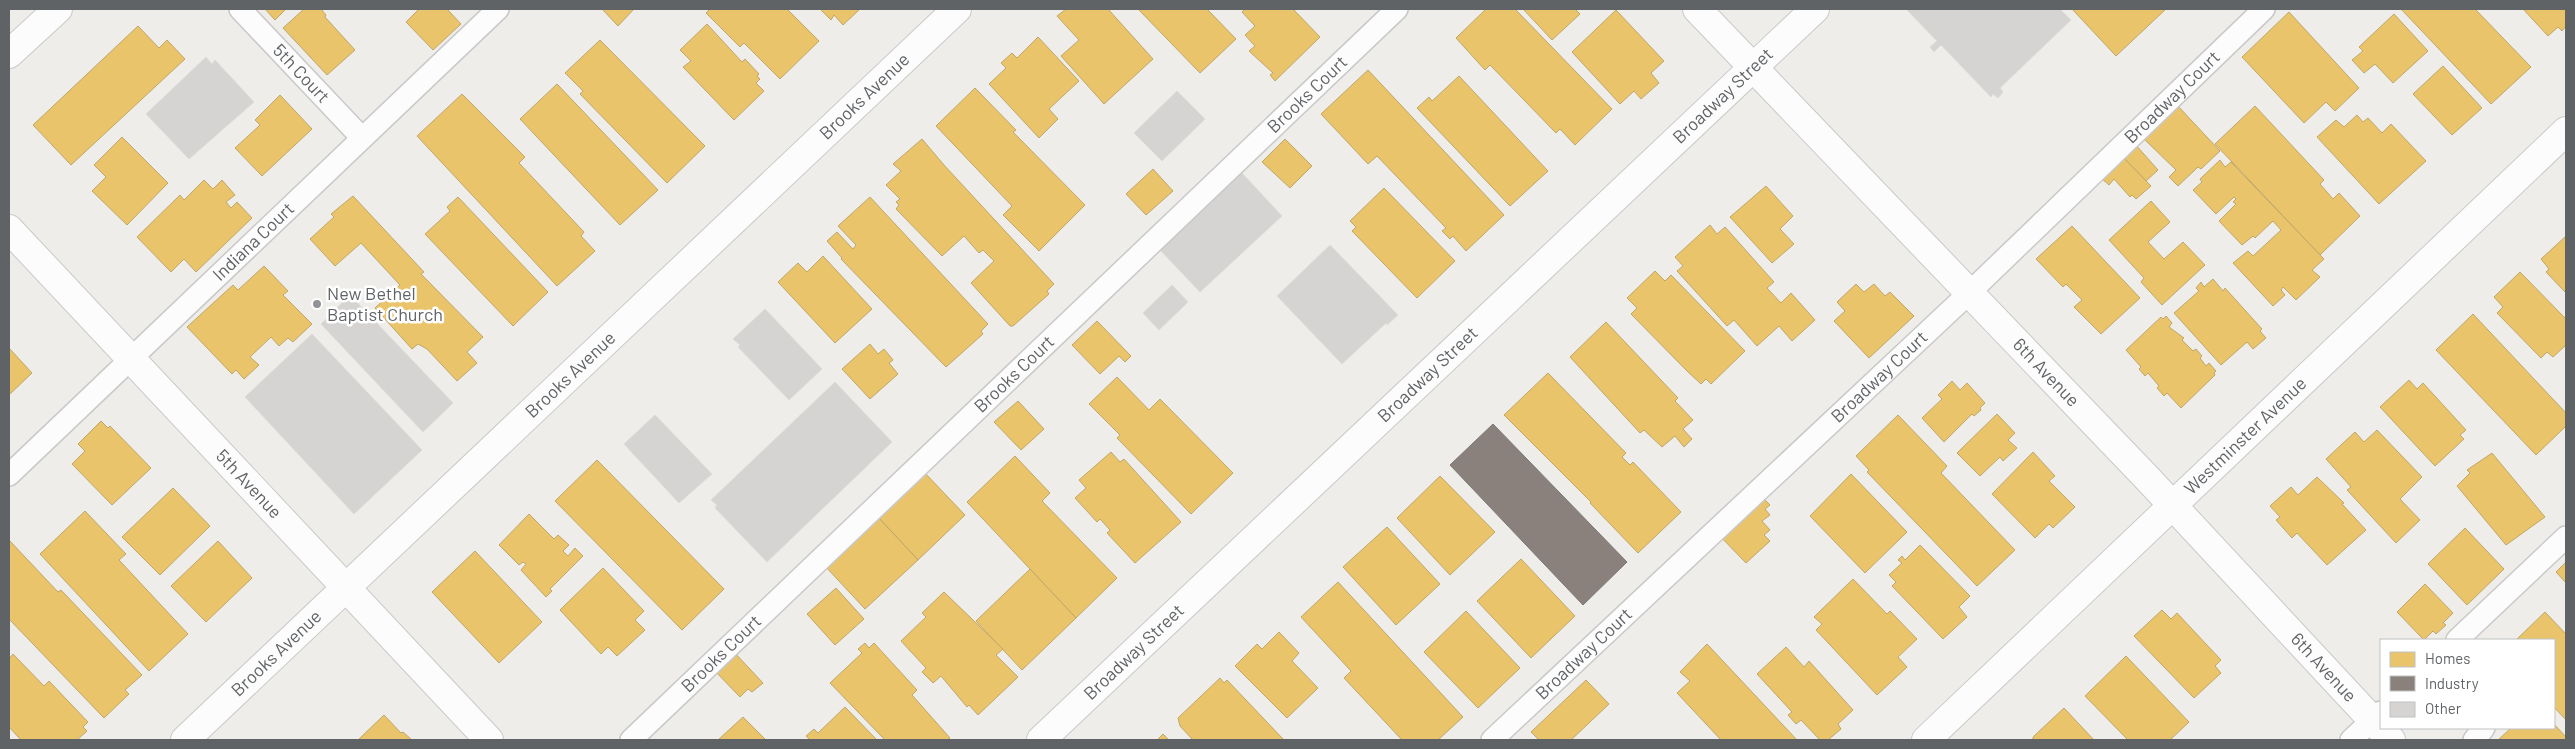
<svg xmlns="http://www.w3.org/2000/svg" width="2575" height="749" font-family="Barlow,sans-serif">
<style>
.homes{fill:#e9c46a;stroke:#c0a769}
.industry{fill:#8a817c;stroke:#7d7875}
.building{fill:#d5d4d2;stroke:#dedcd8}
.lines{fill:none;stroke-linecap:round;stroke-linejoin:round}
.lane-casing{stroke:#c9c9c9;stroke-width:24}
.street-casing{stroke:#c9c9c9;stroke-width:30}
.lane{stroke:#fcfcfc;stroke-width:21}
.street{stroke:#fcfcfc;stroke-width:28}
.poi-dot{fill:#929394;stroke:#fff;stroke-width:2}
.labels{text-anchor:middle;stroke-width:5;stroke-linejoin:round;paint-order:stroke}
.street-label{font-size:18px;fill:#606366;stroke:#fff}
.poi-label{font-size:18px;fill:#606366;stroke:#fff;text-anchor:start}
</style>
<rect width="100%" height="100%" fill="#eeede9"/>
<g class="homes">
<polygon points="265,9 286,9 275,20"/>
<polygon points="304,9 321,9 326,15 325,17 355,50 327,75 283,28"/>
<polygon points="419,9 447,9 461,24 433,50 406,22"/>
<polygon points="602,9 634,9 618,26"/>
<polygon points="710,9 787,9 819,41 780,79 744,43 740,47 706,13"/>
<polygon points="820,9 860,9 843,25 834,15 831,20"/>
<polygon points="1066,9 1108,9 1153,59 1104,104 1061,56 1079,40 1057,16"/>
<polygon points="1138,9 1207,9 1236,39 1200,73"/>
<polygon points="1245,9 1293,9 1320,37 1275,81 1270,75 1273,73 1249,51 1255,46 1245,35 1255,26 1242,12"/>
<polygon points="1486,9 1515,9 1612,109 1575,145 1560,129 1556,133 1490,65 1485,70 1456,38"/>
<polygon points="1523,9 1575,9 1580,14 1552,40"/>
<polygon points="2072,9 2166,9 2116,56"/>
<polygon points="2401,9 2475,9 2531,67 2491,104"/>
<polygon points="2523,9 2566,9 2566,26 2562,31 2558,27 2548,36"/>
<polygon points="1616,10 1664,61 1651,73 1659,83 1641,99 1634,91 1620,104 1572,52"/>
<polygon points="2289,12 2359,88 2335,111 2326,102 2304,123 2242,57"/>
<polygon points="2394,14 2428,51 2393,83 2375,64 2364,73 2352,60 2363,51 2359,47"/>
<polygon points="707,24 742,62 745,59 759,74 757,76 760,79 756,83 764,91 734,120 683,67 691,61 680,50"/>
<polygon points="138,26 159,48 167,40 185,59 71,165 33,125"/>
<polygon points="1038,37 1079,81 1049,109 1058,119 1039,138 989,84 1006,68 1001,63 1012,53 1017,58"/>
<polygon points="600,40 705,146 667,183 580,94 583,91 565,73"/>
<polygon points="2443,66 2482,108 2452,135 2413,94"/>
<polygon points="1368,70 1504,215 1466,251 1453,236 1450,239 1442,231 1446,228 1377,156 1368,164 1321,114"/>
<polygon points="1459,76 1548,171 1510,206 1417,108 1429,97 1432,101"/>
<polygon points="557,84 658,190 620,225 520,119"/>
<polygon points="975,88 1016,130 1013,132 1085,205 1039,251 1003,215 1012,206 936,126"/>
<polygon points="462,94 525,157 519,163 584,232 581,236 595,251 557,286 417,136"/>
<polygon points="280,95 312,129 262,176 235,148 260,125 255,120"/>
<polygon points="2177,105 2220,151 2201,169 2198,167 2178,186 2169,177 2176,170 2142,137"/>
<polygon points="2255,106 2324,180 2320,184 2333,199 2339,193 2360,216 2320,255 2215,144"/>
<polygon points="2357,115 2363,122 2368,118 2382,133 2391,124 2426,161 2379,204 2317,137 2336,120 2344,127"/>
<polygon points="122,137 168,183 127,225 92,191 106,177 94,165"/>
<polygon points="922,139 944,165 1054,284 1047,291 1049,294 1013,326 1010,326 971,283 994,261 983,250 979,253 964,236 942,256 896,209 899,205 896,202 900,199 886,185 901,171 893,164"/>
<polygon points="1285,139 1312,166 1290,188 1262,162"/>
<polygon points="2135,144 2158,170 2146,181 2122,156"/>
<polygon points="2122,156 2151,186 2136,199 2132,195 2130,197 2114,179 2109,185 2100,177"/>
<polygon points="2220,160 2225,167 2231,162 2324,259 2312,270 2320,277 2296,300 2283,287 2281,290 2285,295 2273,306 2233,263 2248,251 2253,256 2281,230 2273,221 2255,238 2253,236 2242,245 2219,221 2236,204 2233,202 2236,199 2234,197 2216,214 2193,190 2202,182 2200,179"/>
<polygon points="1153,169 1173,191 1146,215 1126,194"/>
<polygon points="204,180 213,189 222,180 235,195 226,202 231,208 237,202 252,218 196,272 184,259 171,272 137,237 180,195 184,200"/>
<polygon points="1766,186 1793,216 1780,229 1794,244 1772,263 1730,217"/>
<polygon points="1384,188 1455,261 1417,298 1352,231 1356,227 1350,221"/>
<polygon points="353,196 424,272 421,274 483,337 467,352 477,363 457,381 427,349 418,344 412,349 375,308 400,285 361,243 335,266 310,239 334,217 331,214"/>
<polygon points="458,197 548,292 513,326 425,234 450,211 447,207"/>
<polygon points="870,197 988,324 981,331 983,334 946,367 841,259 842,258 827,241 837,232 853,249 856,245 838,226"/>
<polygon points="2151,201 2170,222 2148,242 2164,259 2183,242 2205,265 2162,305 2141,282 2144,278 2109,240"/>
<polygon points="1710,225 1717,234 1725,227 1774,282 1767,288 1781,303 1791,293 1815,320 1792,341 1779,326 1757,346 1734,320 1727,326 1677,271 1683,266 1675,257"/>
<polygon points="2072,226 2140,298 2101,334 2074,307 2082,300 2066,284 2063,287 2036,259"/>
<polygon points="2566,236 2566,293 2546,272 2549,269 2541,259"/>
<polygon points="823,256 872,309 835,343 778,282 798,263 807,272"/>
<polygon points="264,266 288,291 283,295 312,324 293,342 288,338 279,346 271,337 250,357 259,365 244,379 236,370 232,374 187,327 233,285 238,290"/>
<polygon points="1655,271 1665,281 1671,275 1745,351 1711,384 1706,379 1701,384 1687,371 1631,314 1637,308 1627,298"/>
<polygon points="2520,272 2566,319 2566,345 2553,357 2547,352 2541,358 2497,313 2503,307 2494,297"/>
<polygon points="2213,279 2223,291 2225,288 2262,329 2260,331 2266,338 2253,349 2247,342 2221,365 2174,313 2199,291 2196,288 2201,282 2204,287"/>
<polygon points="1856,284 1864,292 1874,284 1885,296 1890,292 1914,316 1869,358 1834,321 1845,311 1837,302"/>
<polygon points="2473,314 2566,413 2566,426 2536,455 2436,350"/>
<polygon points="2166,316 2172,323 2169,327 2184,338 2182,340 2193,351 2196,349 2202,356 2200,358 2206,366 2209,363 2216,371 2214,373 2215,375 2181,408 2167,393 2164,396 2157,388 2159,386 2148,373 2145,376 2139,369 2141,367 2126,350 2161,317 2163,319"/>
<polygon points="1097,321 1131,356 1125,362 1119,356 1100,374 1072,345"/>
<polygon points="1606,322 1678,398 1675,401 1693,420 1683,429 1692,439 1684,447 1675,436 1662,447 1644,430 1640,433 1570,357"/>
<polygon points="870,344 878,354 884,349 893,360 889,363 898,374 870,399 842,369"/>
<polygon points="9,348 32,373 9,395"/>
<polygon points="1548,373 1626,453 1622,457 1630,465 1633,462 1681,512 1638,553 1590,503 1591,502 1504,415"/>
<polygon points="1117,377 1149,410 1160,399 1233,473 1191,514 1117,438 1120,435 1089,404"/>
<polygon points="2409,380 2417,389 2423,383 2466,430 2460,435 2464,439 2435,466 2380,407"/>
<polygon points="1952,381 1960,390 1967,383 1985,403 1980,408 1981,410 1974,416 1972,414 1944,442 1922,418 1942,399 1938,395"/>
<polygon points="1018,401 1044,429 1021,450 994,422"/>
<polygon points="1997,414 2015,433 2008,440 2017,448 2003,461 2000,457 1980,476 1957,453"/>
<polygon points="1898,415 1947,466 1941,473 2015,550 1977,586 1867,472 1869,470 1856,456"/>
<polygon points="101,421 108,428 110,426 151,468 112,505 72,464 85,451 78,444"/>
<polygon points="2377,430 2422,477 2400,499 2420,520 2396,543 2347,490 2351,487 2326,459 2355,432 2364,442"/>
<polygon points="1111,452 1120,462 1124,459 1181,522 1135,563 1107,533 1110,530 1100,519 1097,522 1075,498 1086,488 1079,480"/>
<polygon points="2033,452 2055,476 2049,481 2075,507 2053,528 2049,524 2035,538 1992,494"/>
<polygon points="2492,453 2545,517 2506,545 2457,486 2470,473 2467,470"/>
<polygon points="1015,456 1050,493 1042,501 1117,578 1076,618 967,502"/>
<polygon points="597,460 724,589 682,630 555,501"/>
<polygon points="924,472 965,515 918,560 877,516"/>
<polygon points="1851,474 1907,532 1865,573 1810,516"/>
<polygon points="1440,476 1495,532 1450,575 1397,518"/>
<polygon points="2317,477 2344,503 2342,504 2366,530 2327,565 2297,533 2292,538 2276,520 2280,517 2270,506 2291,487 2298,495"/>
<polygon points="173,488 210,526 160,575 122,537"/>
<polygon points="1759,494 1770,505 1765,509 1770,515 1762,521 1770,530 1764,535 1770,541 1746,563 1717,533"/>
<polygon points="85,511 126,554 119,560 188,634 149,671 40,554"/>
<polygon points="529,514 554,539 558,535 569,545 563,551 568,556 575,548 583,556 550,589 552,591 546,597 521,570 526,564 523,562 519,565 499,545"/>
<polygon points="877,516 918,560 865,609 825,566"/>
<polygon points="1387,527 1440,584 1396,625 1343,567"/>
<polygon points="2465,528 2504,569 2467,605 2428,564"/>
<polygon points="9,540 58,592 61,590 142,675 125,690 129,694 104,718 9,619"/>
<polygon points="218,541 252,578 206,622 171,586"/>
<polygon points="1920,545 1970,596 1959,607 1967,617 1943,639 1892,586 1896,582 1889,575 1902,563 1898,560 1902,556 1905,560"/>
<polygon points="475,551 542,622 499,663 432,592"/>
<polygon points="1521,559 1575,616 1531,658 1477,601"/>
<polygon points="2566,562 2566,583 2556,572"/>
<polygon points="603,568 644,611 635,620 645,630 617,656 608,647 601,654 560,610"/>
<polygon points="1030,569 1076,618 1022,670 976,621"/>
<polygon points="1853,579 1887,614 1890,611 1917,639 1898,657 1907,667 1877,695 1816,630 1822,624 1814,617"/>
<polygon points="1338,582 1463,717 1438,740 1402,740 1344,678 1351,671 1301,617"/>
<polygon points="2425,584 2453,613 2443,623 2446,625 2436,634 2433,631 2424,640 2397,612"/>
<polygon points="836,588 864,619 835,645 807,614"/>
<polygon points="944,592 1003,649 996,655 1018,677 978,715 969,705 967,707 941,676 933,683 922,672 926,668 901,641 926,617 922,613"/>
<polygon points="2162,610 2171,619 2177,613 2221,660 2215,666 2221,673 2194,698 2134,636"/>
<polygon points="1466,611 1520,668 1478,708 1424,652"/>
<polygon points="2545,612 2566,634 2566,720 2554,707 2554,640 2516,640"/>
<polygon points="1279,632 1299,653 1292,661 1318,688 1287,718 1235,666 1257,644 1262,649"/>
<polygon points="865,643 869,648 874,643 917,690 912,695 950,738 947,740 885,740 830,683 862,653 858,649"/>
<polygon points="1707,644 1797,740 1721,740 1677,693 1690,681 1680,672"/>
<polygon points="1786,647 1804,667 1809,661 1853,710 1838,724 1841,729 1828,740 1820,740 1801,720 1796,724 1788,715 1792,712 1757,674"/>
<polygon points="733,651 763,683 752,692 748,689 740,697 713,669"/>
<polygon points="13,654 44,686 49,681 88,722 83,727 87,731 77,740 21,740 9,727 9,659"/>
<polygon points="2126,656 2189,722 2170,740 2128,740 2085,696"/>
<polygon points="1220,678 1224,683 1227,680 1284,740 1193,740 1180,726 1178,718"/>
<polygon points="1586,680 1609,704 1571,740 1539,740 1531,732"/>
<polygon points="845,707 877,740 810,740 806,736 814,729 818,733"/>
<polygon points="2064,708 2094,740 2032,740 2034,736"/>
<polygon points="384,715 401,733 403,732 412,740 358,740"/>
<polygon points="743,717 766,740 718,740"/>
<polygon points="2554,724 2566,737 2566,740 2498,740 2511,728 2554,728"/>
<polygon points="1163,734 1169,740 1157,740"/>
</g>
<polygon class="industry" points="1493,424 1627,562 1583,605 1450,465"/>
<g class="building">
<polygon points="1906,9 2060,9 2071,20 2000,88 2003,92 1998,98 1993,94 1991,97 1941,45 1934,52 1930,47 1937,41"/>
<polygon points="206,57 212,64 215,60 254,102 189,159 146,114"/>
<polygon points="1177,91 1205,119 1162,161 1134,133"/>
<polygon points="1242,173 1282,216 1200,292 1160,250"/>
<polygon points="1330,245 1398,315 1387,325 1386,323 1342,364 1277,296"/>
<polygon points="1172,285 1188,302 1159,330 1143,313"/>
<polygon points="350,295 453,403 423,432 321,324"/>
<polygon points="765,309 822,369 789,400 738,347 740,345 733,339"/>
<polygon points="312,334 422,450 354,514 245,397"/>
<polygon points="835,382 892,442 767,562 715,508 717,505 711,500"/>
<polygon points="655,415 712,474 679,503 624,444"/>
</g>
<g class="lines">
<defs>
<g id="lane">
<path id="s1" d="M 240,9 L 362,138"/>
<path id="s2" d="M 9,475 L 498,9"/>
<polyline points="2457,640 2566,537"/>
<path id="s3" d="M 631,740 L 1397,9"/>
<path id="s4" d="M 1492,740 L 1968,294 L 2264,9"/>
<polyline points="2351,740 2381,712"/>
<polyline points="2474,740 2484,728"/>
</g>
<g id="street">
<path id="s5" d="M 1697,9 L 2148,479 L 2391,740"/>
<polyline points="9,54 58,9"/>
<path id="s6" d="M 9,229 L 489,740"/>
<path id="s7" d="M 185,740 L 957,9"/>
<path id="s8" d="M 1041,740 L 1815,9"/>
<path id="s9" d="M 1926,740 L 2566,131"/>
</g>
</defs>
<use href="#lane" class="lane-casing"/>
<use href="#street" class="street-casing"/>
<use href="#lane" class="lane"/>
<use href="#street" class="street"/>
</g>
<circle class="poi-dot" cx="317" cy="304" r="5"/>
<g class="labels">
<g class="street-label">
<text dy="6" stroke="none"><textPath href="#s1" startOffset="89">5th Court</textPath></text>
<text dy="6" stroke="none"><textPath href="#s3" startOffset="935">Brooks Court</textPath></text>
<text dy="6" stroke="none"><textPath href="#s7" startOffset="936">Brooks Avenue</textPath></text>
<text dy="6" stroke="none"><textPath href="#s8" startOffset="938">Broadway Street</textPath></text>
<text dy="6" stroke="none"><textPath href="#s4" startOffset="936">Broadway Court</textPath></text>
<text dy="6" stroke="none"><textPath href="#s2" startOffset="338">Indiana Court</textPath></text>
<text dy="6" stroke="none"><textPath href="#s5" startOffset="504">6th Avenue</textPath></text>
<text dy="6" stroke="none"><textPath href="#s7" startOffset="531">Brooks Avenue</textPath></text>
<text dy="6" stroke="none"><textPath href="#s3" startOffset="530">Brooks Court</textPath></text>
<text dy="6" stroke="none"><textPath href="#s8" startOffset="532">Broadway Street</textPath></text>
<text dy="6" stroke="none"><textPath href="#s4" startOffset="531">Broadway Court</textPath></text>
<text dy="6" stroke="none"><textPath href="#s9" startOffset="441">Westminster Avenue</textPath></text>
<text dy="6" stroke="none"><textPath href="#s6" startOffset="350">5th Avenue</textPath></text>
<text dy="6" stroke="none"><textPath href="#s7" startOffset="126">Brooks Avenue</textPath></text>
<text dy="6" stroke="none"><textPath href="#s8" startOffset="128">Broadway Street</textPath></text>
<text dy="6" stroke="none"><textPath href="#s4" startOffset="126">Broadway Court</textPath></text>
<text dy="6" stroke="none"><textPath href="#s3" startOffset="125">Brooks Court</textPath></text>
<text dy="6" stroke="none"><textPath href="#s5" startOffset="909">6th Avenue</textPath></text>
</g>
<g class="poi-label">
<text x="327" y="300">New Bethel<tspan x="327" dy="21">Baptist Church</tspan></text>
</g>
</g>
<rect width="2575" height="749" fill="none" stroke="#606366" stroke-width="20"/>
<rect x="2380" y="639" width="175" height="90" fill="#ffffff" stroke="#bfc1c2"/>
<rect x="2390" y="652" width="25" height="15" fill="#e9c46a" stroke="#bfc1c2"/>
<text x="2425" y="664" font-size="15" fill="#606366">Homes</text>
<rect x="2390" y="676" width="25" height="15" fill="#8a817c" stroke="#bfc1c2"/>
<text x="2425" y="689" font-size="15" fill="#606366">Industry</text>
<rect x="2390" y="702" width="25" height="15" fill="#d5d4d2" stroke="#bfc1c2"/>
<text x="2425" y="714" font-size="15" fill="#606366">Other</text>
</svg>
